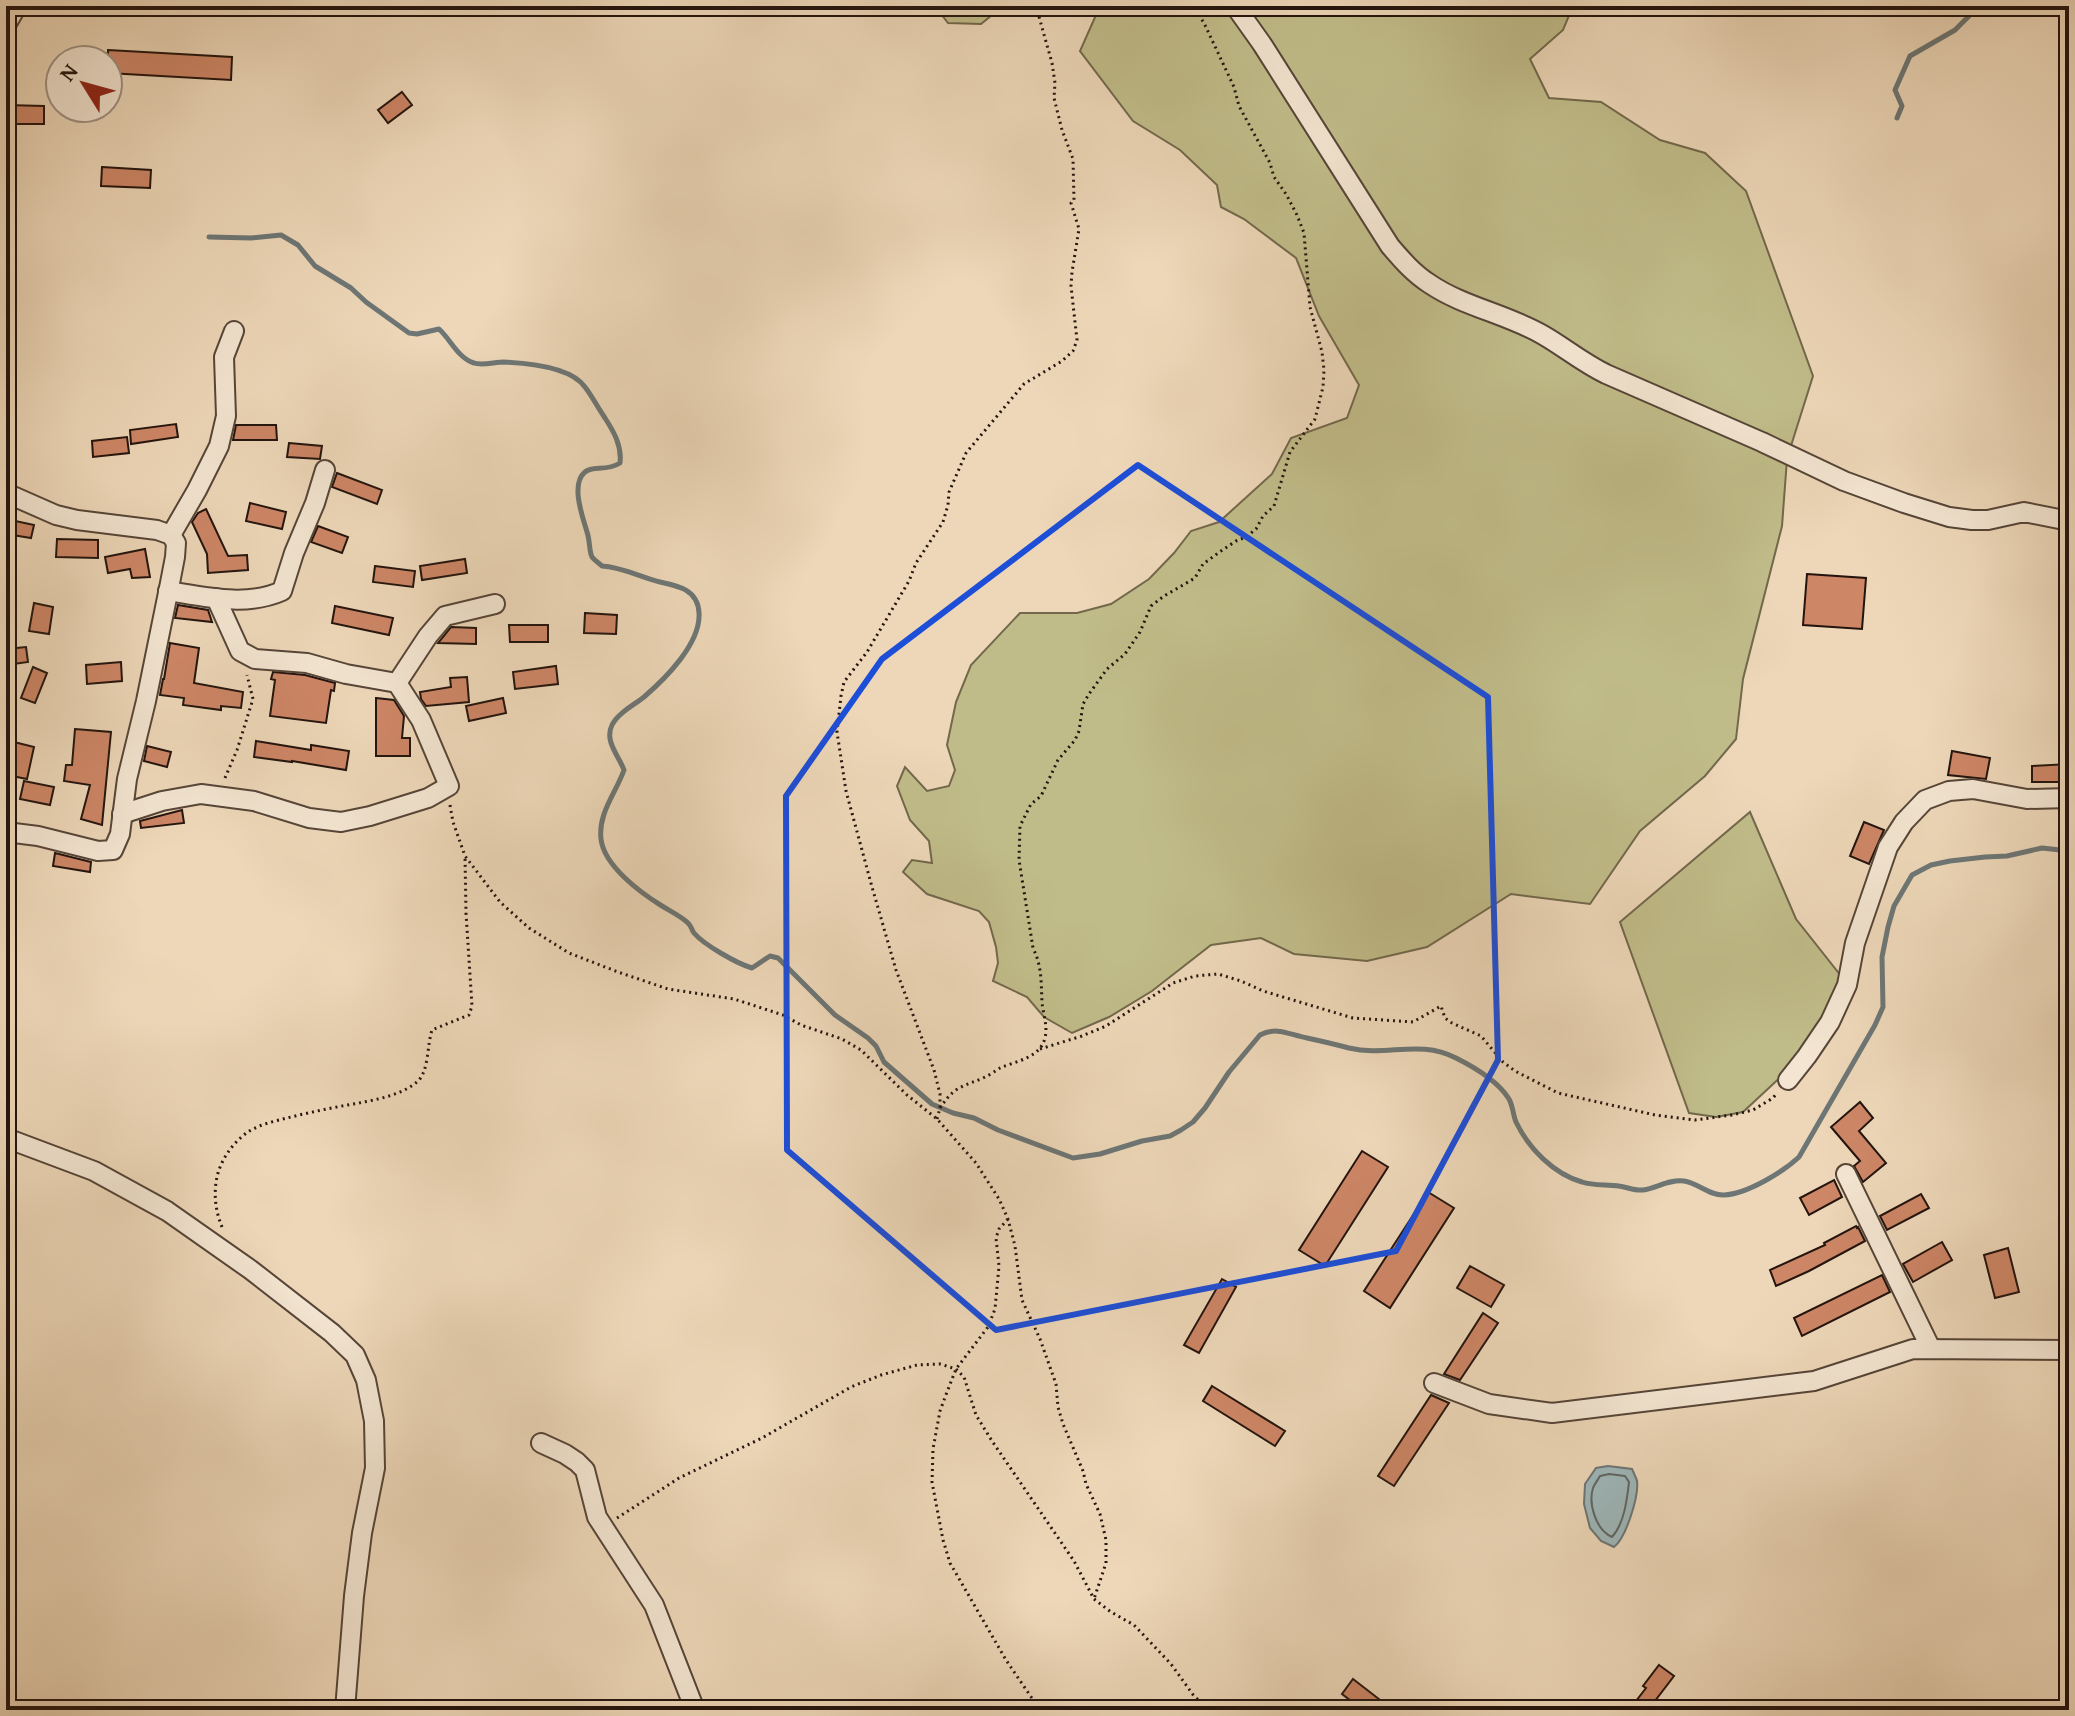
<svg xmlns="http://www.w3.org/2000/svg" width="2075" height="1716" font-family="'Gentium Book Plus',serif">
<style>
.green{fill:#c0bc89;stroke:#72684c;stroke-width:2}
.water{fill:#9eb7ba;stroke:#6d7675;stroke-width:2}
.lines{fill:none;stroke-linecap:round;stroke-linejoin:round}
.shore{stroke:#606664;stroke-width:2}
.stream{stroke:#6d7675;stroke-width:5}
.building{fill:#cd8666;stroke:#23140e;stroke-width:2}
.minor-casing{stroke:#564538;stroke-width:22}
.path{stroke:#23140e;stroke-width:3;stroke-dasharray:2 4;stroke-linecap:butt}
.minor{stroke:#f3e5d1;stroke-width:18}
.marked{fill:none;stroke:#1d4ed8;stroke-width:6;stroke-linejoin:round}
</style>
<rect width="100%" height="100%" fill="#edd7b8"/>
<filter id="stains"><feTurbulence type="fractalNoise" baseFrequency=".0025" numOctaves="4"/><feColorMatrix values="0 0 0 0 .2 0 0 0 0 .09 0 0 0 0 .02 0 0 0 .5 -.17"/></filter>
<radialGradient id="worn" r=".72"><stop offset=".6" stop-color="#630" stop-opacity="0"/><stop offset="1" stop-color="#630" stop-opacity=".3"/></radialGradient>
<g class="green">
<polygon points="935,6 1003,6 981,24 948,23"/>
<polygon points="1100,6 1227,6 1430,293 1476,317 1535,335 1787,459 1782,526 1743,679 1736,739 1705,776 1640,831 1590,904 1511,894 1427,947 1367,961 1294,954 1261,938 1211,945 1152,991 1109,1017 1072,1033 1044,1017 1027,997 993,981 998,963 996,947 989,922 979,911 927,894 903,872 912,860 932,863 929,841 910,820 897,786 905,767 927,791 949,786 955,770 947,745 956,702 971,665 1020,613 1077,613 1111,604 1149,579 1174,553 1191,531 1219,522 1272,474 1291,438 1347,418 1359,385 1319,316 1296,258 1244,219 1221,207 1217,185 1180,150 1133,121 1080,51"/>
<polygon points="1240,6 1573,6 1563,30 1530,59 1549,98 1601,102 1660,140 1705,153 1746,191 1813,376 1790,449 1602,366 1430,279 1396,246"/>
<polygon points="1750,812 1796,919 1841,976 1831,1011 1787,1071 1743,1112 1716,1117 1689,1113 1620,922"/>
</g>
<path class="water" d="M 1608,1466 L 1632,1469 C 1632,1469 1637,1480 1637,1481 C 1639,1496 1626,1538 1614,1547 L 1601,1541 L 1590,1528 L 1584,1504 L 1585,1484 L 1596,1468 Z"/>
<g class="lines">
<path class="shore" d="M 1609,1474 L 1625,1476 L 1629,1482 C 1627,1500 1624,1524 1612,1537 C 1596,1530 1588,1504 1593,1488 C 1594,1485 1599,1478 1600,1476 Z"/>
<g class="stream">
<polyline points="1897,118 1902,106 1895,90 1910,56 1955,30 1971,14 1986,6"/>
<path d="M 209,237 L 251,238 L 281,235 L 298,245 L 315,266 L 351,288 L 366,302 L 409,333 L 417,334 L 439,329 C 451,340 458,358 474,363 C 482,366 495,362 504,362 C 526,363 571,367 585,387 C 592,396 598,408 605,418 C 614,432 622,446 620,463 C 606,472 593,465 585,472 C 570,484 583,518 587,532 C 590,540 589,551 592,557 C 595,561 599,563 602,566 C 622,567 640,577 660,582 C 679,586 698,590 699,613 C 701,643 666,678 644,697 C 634,705 618,713 612,725 C 604,741 619,756 624,770 C 616,793 598,813 601,839 C 604,866 641,893 662,906 C 670,911 681,916 688,923 C 692,927 691,929 694,933 C 704,945 738,964 752,968 L 770,956 L 778,958 L 835,1015 L 868,1038 L 876,1046 L 884,1062 L 932,1104 L 953,1113 L 974,1118 L 998,1130 L 1073,1158 L 1100,1154 L 1142,1141 L 1170,1136 L 1181,1130 L 1193,1122 L 1205,1108 L 1229,1072 L 1260,1035 C 1277,1026 1290,1035 1307,1038 C 1321,1041 1334,1044 1349,1048 C 1387,1057 1419,1039 1456,1058 C 1474,1067 1498,1081 1509,1099 C 1513,1106 1513,1115 1516,1122 C 1529,1149 1554,1174 1582,1182 C 1594,1186 1607,1184 1619,1186 C 1627,1187 1635,1191 1643,1190 C 1657,1188 1669,1179 1684,1181 C 1698,1183 1710,1196 1724,1195 C 1747,1194 1783,1172 1799,1157 L 1875,1025 L 1883,1007 L 1882,957 L 1888,927 L 1894,906 L 1912,875 L 1931,865 L 1950,861 L 1985,857 L 2007,856 L 2042,848 L 2069,851"/>
</g>
</g>
<g class="building">
<polygon points="108,50 232,57 231,80 108,73"/>
<polygon points="402,92 412,105 388,123 378,110"/>
<polygon points="6,105 44,106 44,124 6,124"/>
<polygon points="102,167 151,170 150,188 101,186"/>
<polygon points="176,424 178,437 131,444 130,430"/>
<polygon points="236,425 276,425 277,440 233,440"/>
<polygon points="127,437 129,453 93,457 92,441"/>
<polygon points="289,443 322,446 320,459 287,457"/>
<polygon points="337,473 382,490 377,504 332,487"/>
<polygon points="250,503 286,512 282,529 246,521"/>
<polygon points="206,509 228,556 247,555 248,570 208,573 207,554 192,522 198,513"/>
<polygon points="6,519 34,525 31,538 6,534"/>
<polygon points="318,526 348,537 342,553 311,542"/>
<polygon points="57,539 98,540 98,558 56,557"/>
<polygon points="145,549 150,577 132,578 130,569 108,573 105,557"/>
<polygon points="465,559 467,573 422,580 420,566"/>
<polygon points="375,566 415,571 413,587 373,582"/>
<polygon points="1807,574 1866,578 1862,629 1803,625"/>
<polygon points="34,603 53,607 49,634 29,631"/>
<polygon points="178,605 208,610 212,622 175,618"/>
<polygon points="335,606 393,618 389,635 332,623"/>
<polygon points="585,613 617,615 616,634 584,633"/>
<polygon points="509,625 548,625 548,642 510,642"/>
<polygon points="451,627 476,628 476,644 438,643"/>
<polygon points="170,643 199,648 194,683 243,692 241,708 221,706 221,710 183,705 184,698 160,695 163,679 164,679"/>
<polygon points="26,647 28,662 6,665 6,649"/>
<polygon points="121,662 122,681 87,684 86,665"/>
<polygon points="556,666 558,684 515,689 513,672"/>
<polygon points="33,667 47,673 35,703 21,698"/>
<polygon points="273,672 305,675 335,683 334,691 331,690 326,723 270,716 275,680 271,679"/>
<polygon points="467,677 469,702 426,706 421,699 420,692 451,687 450,678"/>
<polygon points="376,698 394,700 404,716 402,738 410,738 410,756 376,756"/>
<polygon points="503,698 506,713 469,721 466,706"/>
<polygon points="75,729 111,732 102,825 81,819 90,785 64,781 66,765 72,765"/>
<polygon points="6,740 34,747 27,779 7,775 10,762 6,761"/>
<polygon points="256,741 311,750 311,745 349,751 346,770 292,761 292,762 254,757"/>
<polygon points="147,746 171,752 167,767 144,761"/>
<polygon points="1952,751 1990,758 1986,779 1948,775"/>
<polygon points="2069,764 2069,782 2032,782 2032,766"/>
<polygon points="24,781 54,787 50,805 20,799"/>
<polygon points="182,810 184,823 141,828 140,821"/>
<polygon points="1864,822 1884,830 1869,864 1850,856"/>
<polygon points="55,853 91,862 90,872 53,866"/>
<polygon points="1860,1102 1873,1118 1859,1131 1886,1163 1863,1182 1854,1166 1860,1161 1831,1127"/>
<polygon points="1362,1151 1388,1167 1325,1266 1299,1250"/>
<polygon points="1834,1180 1842,1197 1809,1215 1800,1198"/>
<polygon points="1428,1192 1454,1208 1390,1308 1364,1291"/>
<polygon points="1921,1194 1929,1208 1887,1230 1880,1216"/>
<polygon points="1856,1226 1857,1228 1858,1227 1865,1241 1809,1271 1776,1286 1770,1270 1825,1245 1824,1243"/>
<polygon points="1942,1242 1952,1260 1913,1282 1903,1264"/>
<polygon points="2008,1248 2019,1292 1995,1298 1984,1255"/>
<polygon points="1470,1266 1504,1285 1491,1307 1457,1288"/>
<polygon points="1882,1275 1890,1292 1802,1336 1794,1318"/>
<polygon points="1222,1279 1236,1287 1199,1353 1184,1345"/>
<polygon points="1483,1313 1498,1323 1460,1380 1444,1374"/>
<polygon points="1212,1386 1285,1431 1275,1446 1203,1401"/>
<polygon points="1431,1395 1449,1403 1394,1486 1378,1476"/>
<polygon points="1659,1665 1674,1676 1648,1710 1636,1701 1646,1688 1643,1686"/>
<polygon points="1353,1679 1393,1710 1363,1710 1342,1694"/>
</g>
<g class="lines">
<defs>
<g id="minor">
<path d="M 1235,6 L 1262,44 L 1390,246 C 1402,260 1414,274 1430,284 C 1464,307 1507,314 1543,335 C 1564,347 1583,363 1606,374 L 1762,442 L 1844,481 L 1904,503 L 1949,517 L 1972,520 L 1988,520 L 2024,512 L 2069,521"/>
<polyline points="2066,6 2067,9"/>
<polyline points="6,25 17,6"/>
<polyline points="6,493 56,515 77,520 157,530 171,535 176,543 175,557 170,583 146,701 127,779 120,834 113,850 98,851 38,836 6,832"/>
<polyline points="171,535 197,490 219,446 226,416 224,357 234,331"/>
<path d="M 168,591 C 206,597 246,607 282,591 L 294,553 L 315,503 L 325,470"/>
<polyline points="216,598 240,651 255,659 307,663 346,674 397,683 428,636 445,616 495,604"/>
<polyline points="122,814 162,801 201,794 254,801 309,818 341,822 370,816 428,798 449,786 421,720 397,683"/>
<polyline points="1788,1080 1807,1056 1830,1022 1847,985 1855,943 1888,847 1904,822 1925,800 1949,791 1973,789 2027,799 2069,798"/>
<polyline points="6,1138 94,1171 167,1211 251,1270 332,1333 355,1355 366,1380 374,1421 375,1468 362,1533 354,1596 345,1710"/>
<polyline points="1846,1174 1931,1349"/>
<polyline points="1434,1383 1489,1404 1552,1413 1814,1381 1913,1349 2069,1350"/>
<polyline points="541,1443 565,1454 577,1462 585,1470 597,1517 654,1605 695,1710"/>
</g>
</defs>
<use href="#minor" class="minor-casing"/>
<g class="path">
<polyline points="225,778 237,750 253,699 247,675"/>
<polyline points="450,805 453,822 465,856 500,902 529,928 569,953 618,972 668,989 734,999 783,1015 801,1025 842,1039 861,1050 907,1095 937,1119 976,1163 999,1199 1008,1219 1015,1246 1022,1300 1040,1339 1056,1384 1058,1407 1063,1424 1083,1471 1086,1484 1100,1514 1106,1540 1106,1563 1094,1599"/>
<polyline points="1040,1049 1082,1036 1106,1026 1173,983 1195,976 1218,974 1241,981 1263,991 1353,1018 1413,1022 1441,1006 1445,1018 1452,1023 1481,1036 1503,1062 1515,1071 1558,1093 1655,1115 1695,1120 1732,1115 1753,1110 1773,1098 1777,1093"/>
<path d="M 940,1108 C 945,1101 949,1095 956,1090 C 965,1084 975,1082 985,1077 C 990,1075 995,1071 1000,1068 C 1016,1061 1040,1058 1045,1038 C 1048,1026 1043,1014 1042,1002 C 1041,982 1042,966 1033,948 L 1019,860 L 1020,826 L 1031,804 L 1041,796 L 1058,760 L 1075,740 L 1079,731 L 1083,704 L 1089,694 L 1107,669 L 1125,654 L 1140,632 L 1151,606 L 1164,596 L 1195,578 L 1203,564 L 1221,551 L 1236,541 L 1246,537 L 1256,529 L 1263,516 L 1274,506 L 1290,452 L 1315,419 L 1323,387 L 1324,370 L 1322,352 L 1310,307 L 1304,233 L 1297,215 L 1286,194 L 1274,177 L 1270,163 L 1239,106 L 1234,87 L 1204,23 L 1193,6"/>
<polyline points="937,1119 940,1108 940,1094 934,1070 896,970 872,887 846,791 837,732 841,696 844,682 867,652 909,581 916,563 943,522 948,505 949,492 966,453 1024,384 1062,361 1073,351 1077,340 1071,286 1072,272 1079,229 1071,203 1074,200 1073,159 1062,130 1054,98 1055,83 1052,63 1036,6"/>
<polyline points="1008,1219 999,1229 996,1238 999,1266 995,1309 988,1327 956,1369 947,1392 940,1411 933,1449 932,1482 943,1540 950,1563 1006,1660 1040,1710"/>
<path d="M 222,1227 C 215,1210 213,1191 218,1173 C 223,1156 236,1139 251,1130 C 262,1124 275,1121 287,1118 C 311,1112 335,1107 359,1103 C 379,1099 401,1095 417,1082 C 429,1072 427,1045 432,1030 L 469,1015 L 472,1006 L 466,913 L 465,856"/>
<polyline points="617,1518 679,1478 762,1438 851,1387 881,1375 917,1365 940,1364 956,1369 964,1377 976,1415 992,1441 1074,1561 1094,1599 1111,1612 1134,1625 1171,1664 1194,1696 1210,1710"/>
<polyline points="881,1709 881,1710"/>
</g>
<use href="#minor" class="minor"/>
</g>
<path class="marked" d="M 1138,465 L 1488,697 L 1498,1060 L 1396,1251 L 996,1330 L 787,1150 L 786,796 L 882,659 Z"/>
<rect width="2075" height="1716" fill="none" stroke="#edd7b8" stroke-width="32"/>
<rect x="8" y="8" width="2059" height="1700" fill="none" stroke="#23140e" stroke-width="4"/>
<rect x="16" y="16" width="2043" height="1684" fill="none" stroke="#23140e" stroke-width="2"/>
<g transform="translate(84 84) rotate(307)"><circle r="38" fill="#f3e5d1" stroke="#a09183" stroke-width="2"/>
<path d="M0-6L14 30L0 20L-14 30Z" fill="#8f2418"/>
<text y="-12" font-size="22" font-weight="bold" text-anchor="middle" fill="#23140e">N</text>
</g>
<rect width="100%" height="100%" filter="url(#stains)"/>
<rect width="100%" height="100%" fill="url(#worn)"/>
</svg>
